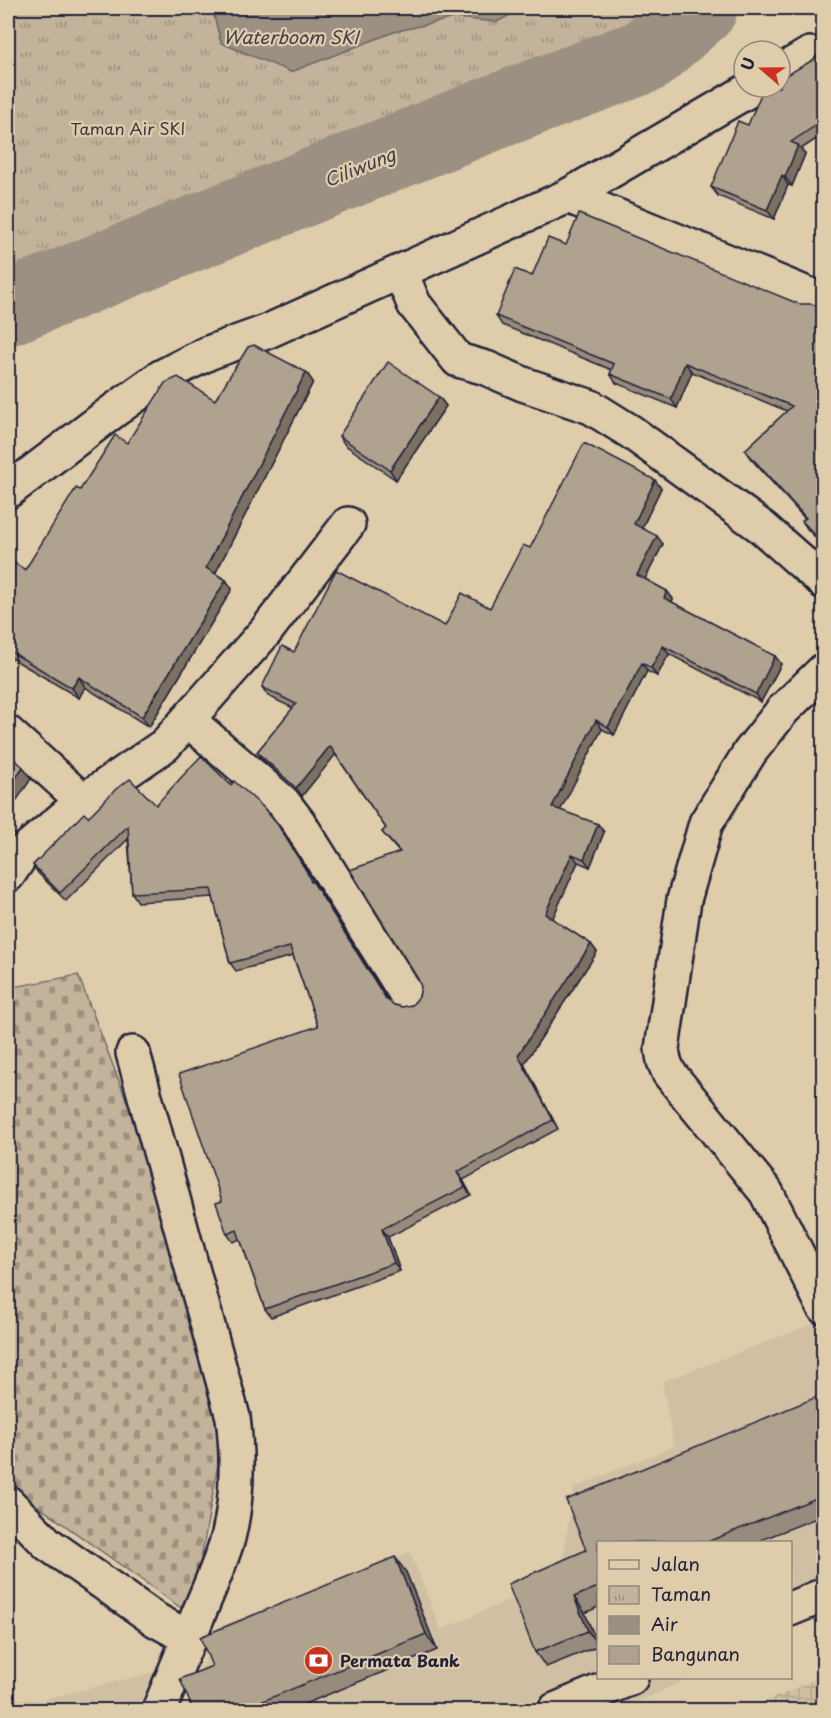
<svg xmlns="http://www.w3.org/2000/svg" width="831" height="1718" font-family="'Playpen Sans',sans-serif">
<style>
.built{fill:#d0bfa2}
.industrial{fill:url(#industrial-grid)}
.cemetery{fill:url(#cemetery-stones);stroke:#726a6a;stroke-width:1.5}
.park{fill:url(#park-tufts);stroke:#726a6a;stroke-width:1.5}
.water{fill:#9b9082;stroke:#6b6466;stroke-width:1.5}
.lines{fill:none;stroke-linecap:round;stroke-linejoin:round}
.river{stroke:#9b9082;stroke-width:75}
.street-casing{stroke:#22223b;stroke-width:38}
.highway-casing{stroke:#22223b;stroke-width:38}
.street{stroke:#deccaa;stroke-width:33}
.highway{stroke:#deccaa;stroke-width:33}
.wall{fill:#968b7b;stroke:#22223b;stroke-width:1.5}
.shaded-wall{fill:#7a7164;stroke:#22223b;stroke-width:1.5}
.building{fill:#afa28f;stroke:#22223b;stroke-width:1.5}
.labels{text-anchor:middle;stroke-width:4.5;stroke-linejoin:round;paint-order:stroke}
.park-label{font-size:16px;fill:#3a3849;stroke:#deccaa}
.poi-label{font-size:16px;font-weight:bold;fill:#22223b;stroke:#deccaa;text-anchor:start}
.water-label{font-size:18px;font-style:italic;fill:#403e4d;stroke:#deccaa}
</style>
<defs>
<pattern id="industrial-grid" width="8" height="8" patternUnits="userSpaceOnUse" patternTransform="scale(1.5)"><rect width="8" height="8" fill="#d0bfa2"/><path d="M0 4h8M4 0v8" fill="none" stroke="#b2a48c"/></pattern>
<pattern id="cemetery-stones" width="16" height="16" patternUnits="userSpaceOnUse" patternTransform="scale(1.5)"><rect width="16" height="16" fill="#c2b39a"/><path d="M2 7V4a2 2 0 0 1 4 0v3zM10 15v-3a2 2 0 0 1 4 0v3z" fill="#9d917f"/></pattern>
<pattern id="park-tufts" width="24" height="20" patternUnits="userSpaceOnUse" patternTransform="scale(1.5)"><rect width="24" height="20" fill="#c2b39a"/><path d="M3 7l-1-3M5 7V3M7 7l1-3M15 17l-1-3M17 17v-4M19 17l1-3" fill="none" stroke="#9d917f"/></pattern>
</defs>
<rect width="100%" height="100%" fill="#deccaa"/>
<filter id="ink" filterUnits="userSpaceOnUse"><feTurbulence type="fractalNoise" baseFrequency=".0167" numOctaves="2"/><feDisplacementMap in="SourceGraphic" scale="12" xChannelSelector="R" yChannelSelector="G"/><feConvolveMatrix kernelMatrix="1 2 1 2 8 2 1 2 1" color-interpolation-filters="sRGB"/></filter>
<g filter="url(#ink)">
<g class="built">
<polygon points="823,1320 823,1610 791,1626 790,1542 598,1542 598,1678 688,1678 622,1710 185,1710 219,1627 410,1552 441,1630 518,1596 562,1566 574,1488 674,1446 662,1382"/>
<polygon points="168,1669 169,1710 8,1710 8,1698 41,1700"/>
</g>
<polygon class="industrial" points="823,1676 823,1710 748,1710"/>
<polygon class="cemetery" points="78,975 181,1241 221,1447 191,1615 21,1494 8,1468 8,988"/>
<polygon class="park" points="8,8 700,8 645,56 8,308"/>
<polygon class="water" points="212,8 523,8 497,22 454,18 394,32 291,72 221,43"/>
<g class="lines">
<polyline class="river" points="8,308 490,114 645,56 700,8"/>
<defs>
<g id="street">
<polyline points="780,72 810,54"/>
<polyline points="568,196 754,87"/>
<polyline points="401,273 414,304 458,360 486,368 523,384 591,407 631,432 763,528 824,582"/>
<polyline points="8,491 112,412 161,377 208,353 266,332 568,196 812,296"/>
<polyline points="824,670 783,710 750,752 706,823 684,900 662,1049 664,1061 669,1073 766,1192 824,1307"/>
<polyline points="188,720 283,802 299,823 408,997"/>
<polyline points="8,733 83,801"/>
<polyline points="8,875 24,851 83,801 165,745 266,631 348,524"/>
<path d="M 133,1053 L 233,1417 C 238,1458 238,1498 228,1538 C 218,1571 201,1606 189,1638"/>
<polyline points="8,1503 48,1544 156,1620 189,1638 159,1710"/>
</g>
<g id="highway">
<polyline points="790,1609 824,1595"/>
<polyline points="555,1710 631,1678"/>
</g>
</defs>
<use href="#street" class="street-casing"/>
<use href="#highway" class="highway-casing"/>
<use href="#street" class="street"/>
<use href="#highway" class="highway"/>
</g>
<g class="wall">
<polygon points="824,33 824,134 801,149 805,154 792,186 788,185 774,219 718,196 711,187 748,125 783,79 813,60 820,53"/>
<polygon points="566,245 799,304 824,309 824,546 808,530 802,521 805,519 751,459 745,450 787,411 692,372 677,408 616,383 610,374 612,370 502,325 496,316 532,276"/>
<polygon points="306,372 313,382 215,574 226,580 232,589 149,727 85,687 79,698 8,656 8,559 25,570 80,490 215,400"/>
<polygon points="439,397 446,406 396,480 345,445 339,436"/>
<polygon points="661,488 642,528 663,544 645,579 667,591 673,599 672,602 775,656 781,664 761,702 669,654 657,676 647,671 614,735 602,729 560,810 604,832 590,867 578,862 552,919 591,944 597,952 524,1064 558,1129 463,1180 471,1195 388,1237 400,1271 271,1317 265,1309 240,1239 233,1242 227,1234 222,1201 318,1026 293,956 236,971 230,963 213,897 138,902 132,893 128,839 66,901 38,873 33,865 88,817 156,805 284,834 388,1000 394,1005 402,1007 412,1005 419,997 421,987 399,852 382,832 386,828 335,754 302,796 263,760 257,752 293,708 268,696 262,687 294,652 445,626 490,608 530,548"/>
<polygon points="824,1394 824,1515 756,1542 598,1542 598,1607 585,1613 598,1646 546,1667 535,1652 586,1550"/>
<polygon points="406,1572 437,1650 290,1710 193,1710 212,1666"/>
</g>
<g class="shaded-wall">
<polygon points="798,145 805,154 792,186 785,177"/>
<polygon points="782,175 788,185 774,219 767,210"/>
<polygon points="685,363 692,372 677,408 671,399"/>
<polygon points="306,372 313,382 213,578 206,568"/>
<polygon points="824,390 824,413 817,405"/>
<polygon points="439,397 446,406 396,480 390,470"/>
<polygon points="655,480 661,488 640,532 634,524"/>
<polygon points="657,536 663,544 643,583 637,575"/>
<polygon points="226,580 232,589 149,727 142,717"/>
<polygon points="667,591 673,599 669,606 664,598"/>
<polygon points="663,646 669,654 657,676 651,668"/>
<polygon points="775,656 781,664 761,702 756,694"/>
<polygon points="642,663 647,671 614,735 608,727"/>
<polygon points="79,677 85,687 79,698 72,688"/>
<polygon points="596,720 602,729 558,815 552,807"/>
<polygon points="330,746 336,754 302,796 296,788"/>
<polygon points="23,767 31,779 8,813 8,789"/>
<polygon points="598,824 604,832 590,867 584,859"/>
<polygon points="278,825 284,834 392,1007 311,882"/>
<polygon points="572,854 578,862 551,922 545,914"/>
<polygon points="591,944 597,952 524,1064 558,1129 553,1120 518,1055"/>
<polygon points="457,1172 463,1180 471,1195 465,1187"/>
<polygon points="382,1229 388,1237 400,1271 394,1263"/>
<polygon points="395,1557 406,1572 437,1650 426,1634"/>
<polygon points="574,1597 585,1613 598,1646 588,1631"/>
</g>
<g class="building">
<polygon points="824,33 824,120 791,142 798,145 785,177 782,175 767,210 711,187 738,121 748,125 764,87 780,87 780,79 813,60 820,53 822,45 820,36"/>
<polygon points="579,214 799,304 812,304 824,309 824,390 817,405 824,413 824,544 802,521 806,518 745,450 792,406 685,363 671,399 610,374 614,364 496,316 515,269 532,276 548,238 566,245"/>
<polygon points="254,345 306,372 206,568 226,580 142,717 79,677 72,688 8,650 8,559 25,570 76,488 80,490 115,435 127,443 165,383 178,377 215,400 248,347"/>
<polygon points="388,362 439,397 390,470 339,436"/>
<polygon points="584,443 655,480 634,524 657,536 637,575 667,591 664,598 775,656 756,694 663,646 651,668 642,663 608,727 596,720 552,807 598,824 584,859 572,854 545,914 591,944 518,1055 553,1120 457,1172 465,1187 382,1229 394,1263 265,1309 237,1230 227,1234 216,1203 222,1201 179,1074 318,1026 290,947 230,963 211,889 132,893 128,826 60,893 33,865 84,813 88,817 116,789 130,779 156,805 201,756 231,785 234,781 263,807 278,825 307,872 311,882 313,882 386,999 394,1005 402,1007 412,1005 419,997 421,987 418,979 350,870 400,852 382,832 386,828 330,746 296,788 257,752 296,704 262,687 282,646 294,652 336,570 445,626 462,593 490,608 523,545 530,548"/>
<polygon points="8,753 23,767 8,789"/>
<polygon points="824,1394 824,1495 707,1542 598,1542 598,1587 574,1597 588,1631 535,1652 508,1584 586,1550 566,1500"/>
<polygon points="395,1557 426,1634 241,1710 193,1710 180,1679 212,1666 200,1637"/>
</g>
</g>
<defs>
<symbol id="bank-disc" viewBox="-11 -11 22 22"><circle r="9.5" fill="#c8321e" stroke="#deccaa"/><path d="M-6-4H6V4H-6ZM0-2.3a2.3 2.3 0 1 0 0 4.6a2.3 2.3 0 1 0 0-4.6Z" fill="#fff"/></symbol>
</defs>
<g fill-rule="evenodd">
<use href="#bank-disc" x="302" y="1644" width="33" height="33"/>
</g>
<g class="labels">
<g class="park-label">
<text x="128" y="135">Taman Air SKI</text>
</g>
<g class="poi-label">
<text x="340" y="1667">Permata Bank</text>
</g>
<g class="water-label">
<text x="291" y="44">Waterboom SKI</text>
<text transform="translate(360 168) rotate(-22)" y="6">Ciliwung</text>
</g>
</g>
<rect width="831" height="1718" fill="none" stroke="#deccaa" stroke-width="30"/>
<rect x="15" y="15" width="801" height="1688" fill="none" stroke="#22223b" stroke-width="2" filter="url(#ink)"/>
<rect x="597" y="1541" width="195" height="138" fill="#deccaa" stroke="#93887e" stroke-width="1.5"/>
<rect x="609" y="1560" width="30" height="9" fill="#deccaa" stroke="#93887e" stroke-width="1.5"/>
<text x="651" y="1571" font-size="18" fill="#22223b">Jalan</text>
<rect x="609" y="1586" width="30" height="18" fill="url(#park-tufts)" stroke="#93887e" stroke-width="1.5"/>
<text x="651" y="1601" font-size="18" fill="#22223b">Taman</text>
<rect x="609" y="1616" width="30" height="18" fill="#9b9082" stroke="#93887e" stroke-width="1.5"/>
<text x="651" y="1631" font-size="18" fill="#22223b">Air</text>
<rect x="609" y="1646" width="30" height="18" fill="#afa28f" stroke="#93887e" stroke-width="1.5"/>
<text x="651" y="1661" font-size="18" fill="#22223b">Bangunan</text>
<g transform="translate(762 69) rotate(290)"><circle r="28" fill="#deccaa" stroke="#93887e" stroke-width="1.5"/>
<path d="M0-4.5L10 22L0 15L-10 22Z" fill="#c8321e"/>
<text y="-9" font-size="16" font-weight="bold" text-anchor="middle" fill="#22223b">U</text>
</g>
</svg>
